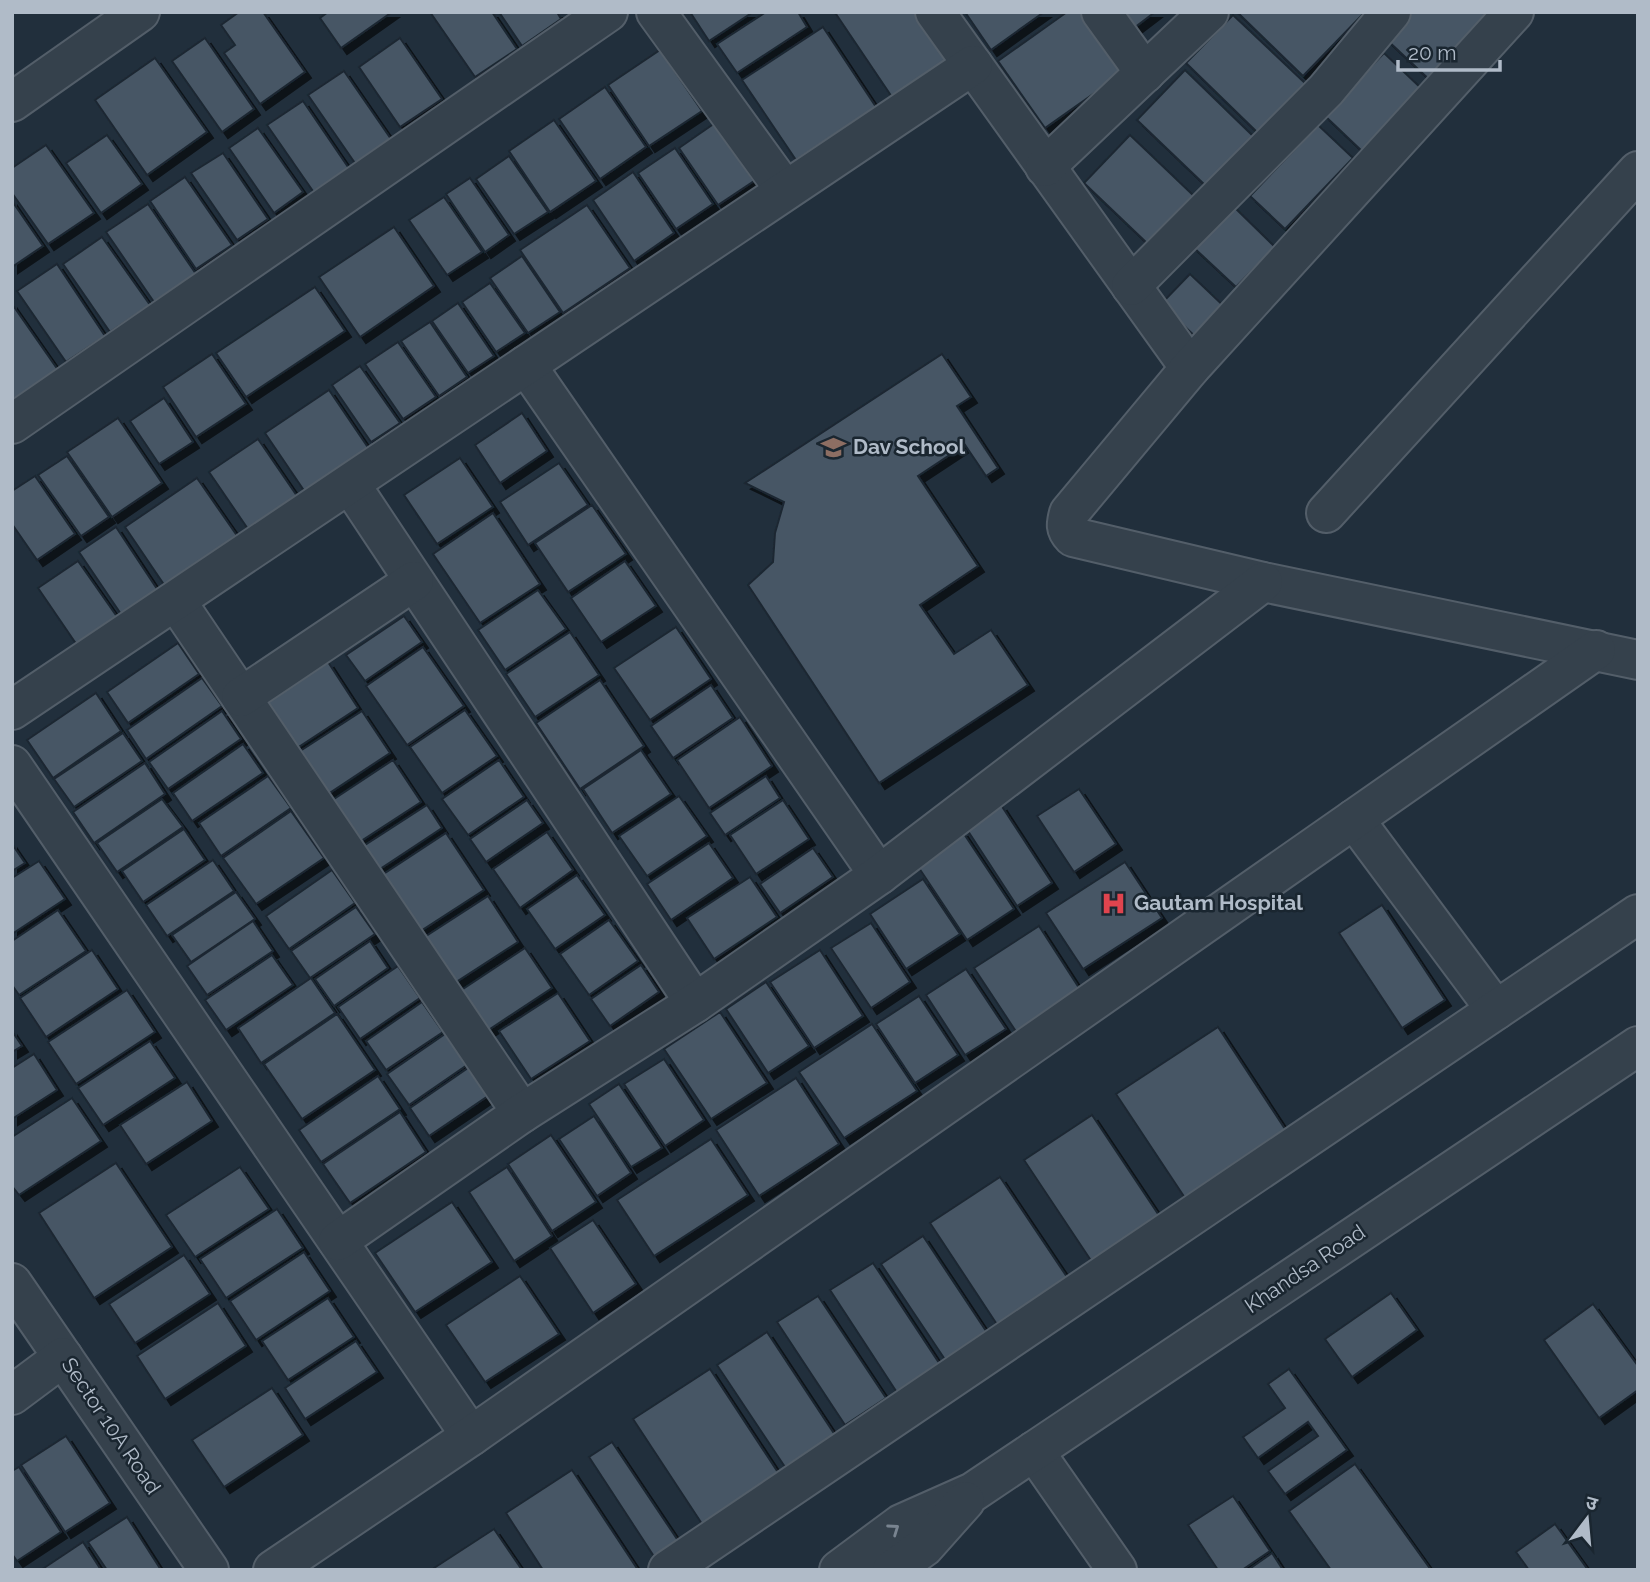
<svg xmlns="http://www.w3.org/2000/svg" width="1650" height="1582" font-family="Raleway,'Noto Sans Devanagari',sans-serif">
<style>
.building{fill:#475665;stroke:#1c2832;stroke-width:2;filter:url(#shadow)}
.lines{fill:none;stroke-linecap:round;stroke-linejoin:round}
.minor-casing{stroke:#535e69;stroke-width:42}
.minor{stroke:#35414c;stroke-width:38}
.oneway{stroke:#798490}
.labels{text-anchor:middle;stroke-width:5;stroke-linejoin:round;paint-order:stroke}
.poi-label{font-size:21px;font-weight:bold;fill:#b0bbc8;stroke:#1a2630;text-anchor:start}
.street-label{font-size:21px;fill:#b0bbc8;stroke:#1a2630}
</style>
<defs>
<filter id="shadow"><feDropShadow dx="6" dy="6" stdDeviation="0" flood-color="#0009"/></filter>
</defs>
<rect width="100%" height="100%" fill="#212f3c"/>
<g class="building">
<polygon points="239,12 263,12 305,72 260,104 224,53 235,45 221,25"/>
<polygon points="328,12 392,12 341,48 320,18"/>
<polygon points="430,12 492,12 517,49 475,77"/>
<polygon points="499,12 557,12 561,19 522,46"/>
<polygon points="690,12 753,12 709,41"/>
<polygon points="766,12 798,12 807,27 737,73 717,44"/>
<polygon points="838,12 916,12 950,63 894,100 836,14"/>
<polygon points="965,12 1044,12 991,50"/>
<polygon points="1067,12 1091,12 1130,68 1045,128 998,61"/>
<polygon points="1116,12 1155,12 1130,31"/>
<polygon points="1237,12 1365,12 1303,76"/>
<polygon points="1412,12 1502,12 1433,83 1386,39"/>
<polygon points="1233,15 1307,85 1259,134 1186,63"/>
<polygon points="823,27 876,107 796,160 742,80"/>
<polygon points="205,38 254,109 222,132 172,61"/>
<polygon points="400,38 442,99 400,127 359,67"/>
<polygon points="660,50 702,111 649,146 608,85"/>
<polygon points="1384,53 1424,91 1364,153 1324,115"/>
<polygon points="155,58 207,132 147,175 95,100"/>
<polygon points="1185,70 1254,137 1206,186 1137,120"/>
<polygon points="344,71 393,142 357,166 308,95"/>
<polygon points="605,87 646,147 600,179 559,119"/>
<polygon points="303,101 350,170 315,194 267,125"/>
<polygon points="554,120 596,181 550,212 509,151"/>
<polygon points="715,123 754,181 718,205 679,148"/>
<polygon points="1318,125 1353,158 1285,229 1250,196"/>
<polygon points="258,128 303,192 274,213 229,148"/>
<polygon points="107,135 142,184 101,213 66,163"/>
<polygon points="1130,135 1195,197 1149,245 1084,183"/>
<polygon points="46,145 94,213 48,244 12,193 12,168"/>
<polygon points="675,148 713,204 676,229 638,173"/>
<polygon points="223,153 268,219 237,240 191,173"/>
<polygon points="509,156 548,212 514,234 476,179"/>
<polygon points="633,172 674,233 634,261 593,200"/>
<polygon points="185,177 232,245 196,269 150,201"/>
<polygon points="470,178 509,235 485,252 446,194"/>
<polygon points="444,197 482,252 447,275 409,220"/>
<polygon points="12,201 43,246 12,267"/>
<polygon points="148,204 196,274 154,302 106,232"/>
<polygon points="587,205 630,268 563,313 520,250"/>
<polygon points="1232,205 1275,247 1236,287 1192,246"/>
<polygon points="394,227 434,286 360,337 319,277"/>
<polygon points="102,237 150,305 110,332 63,264"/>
<polygon points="522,256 560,312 528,333 490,278"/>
<polygon points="57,264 105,336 66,362 17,291"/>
<polygon points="1190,274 1230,312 1201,342 1161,304"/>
<polygon points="490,283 525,333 496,352 462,302"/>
<polygon points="315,287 345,331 246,397 216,353"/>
<polygon points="458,303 494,356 468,373 432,321"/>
<polygon points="12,304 58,370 12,401"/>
<polygon points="430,322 467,377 439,396 401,341"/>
<polygon points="398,342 436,397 403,419 365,364"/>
<polygon points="212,354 246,404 196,437 163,387"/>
<polygon points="942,354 971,397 957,406 998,468 986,476 965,445 918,476 978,566 920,605 954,654 991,630 1028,685 879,783 748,585 773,562 775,533 784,502 745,483"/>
<polygon points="360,366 400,423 371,442 332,385"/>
<polygon points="329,390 369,449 305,492 265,433"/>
<polygon points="164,398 193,442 159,464 130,421"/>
<polygon points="522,413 547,451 500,483 475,445"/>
<polygon points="118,418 162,483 112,517 67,452"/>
<polygon points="258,439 297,496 248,529 209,472"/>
<polygon points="67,456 109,517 81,536 38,475"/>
<polygon points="460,458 493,507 437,544 404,495"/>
<polygon points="559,463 588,505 528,545 500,502"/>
<polygon points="35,476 75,534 37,560 12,524 12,491"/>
<polygon points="197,478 240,540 167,589 125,527"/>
<polygon points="592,505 626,554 568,592 535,543"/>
<polygon points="493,513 540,584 480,623 433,554"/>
<polygon points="116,527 161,595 125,620 79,552"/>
<polygon points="78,561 120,621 79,648 38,588"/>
<polygon points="625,561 656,606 601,642 571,598"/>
<polygon points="538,590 566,629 505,670 478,630"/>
<polygon points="404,616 422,642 365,681 346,655"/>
<polygon points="676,627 711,679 650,720 614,668"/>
<polygon points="570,632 599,675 535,717 506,674"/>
<polygon points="178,643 199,674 128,723 107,692"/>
<polygon points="423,647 464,706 407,745 366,686"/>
<polygon points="328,662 358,708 291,752 260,706"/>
<polygon points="202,678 222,706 146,759 127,730"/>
<polygon points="600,680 644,746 580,789 536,723"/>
<polygon points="711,685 733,718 673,758 651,726"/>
<polygon points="96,693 121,731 53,778 27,740"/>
<polygon points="465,710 497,756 442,793 410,747"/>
<polygon points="222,711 241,739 168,789 149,762"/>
<polygon points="362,711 390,753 322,798 294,755"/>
<polygon points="740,717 772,766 709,808 677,760"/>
<polygon points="123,733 142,761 74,807 54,779"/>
<polygon points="243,744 263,773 192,821 173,793"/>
<polygon points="641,750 671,794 612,833 583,789"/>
<polygon points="393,760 421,802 358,843 331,801"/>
<polygon points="499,760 524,797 468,835 442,799"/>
<polygon points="145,763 165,794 94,843 73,812"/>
<polygon points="268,776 291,808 221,856 199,823"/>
<polygon points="766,776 780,798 725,835 710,813"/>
<polygon points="1079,789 1116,844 1074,872 1037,816"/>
<polygon points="679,796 707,836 647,876 619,836"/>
<polygon points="162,799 183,827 117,872 97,843"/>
<polygon points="527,800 543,823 486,862 470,839"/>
<polygon points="783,800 809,839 756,874 730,835"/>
<polygon points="427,805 442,828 377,871 362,847"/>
<polygon points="1001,805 1052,883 1017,906 966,828"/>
<polygon points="291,811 324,858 256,904 223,858"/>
<polygon points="184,829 205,860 143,902 122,871"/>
<polygon points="962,831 1014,909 967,940 915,862"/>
<polygon points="547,832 573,870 520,908 493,869"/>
<polygon points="446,833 484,890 416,934 379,877"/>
<polygon points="709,843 733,878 671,920 647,884"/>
<polygon points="12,844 25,863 12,871"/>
<polygon points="813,848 833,877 780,913 760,884"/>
<polygon points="213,860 234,891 167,936 146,905"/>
<polygon points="39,861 65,899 12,934 12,878"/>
<polygon points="1125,862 1162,918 1083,969 1046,913"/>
<polygon points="332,870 355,903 289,949 266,916"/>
<polygon points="577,875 605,915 555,949 527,909"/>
<polygon points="750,877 777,917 714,959 687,918"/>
<polygon points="923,879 960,934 906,969 870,914"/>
<polygon points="236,892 255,919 191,962 172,935"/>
<polygon points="488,896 518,942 450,986 420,940"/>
<polygon points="1382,905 1445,1000 1402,1028 1339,933"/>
<polygon points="356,907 375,934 310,978 291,951"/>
<polygon points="58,910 86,951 19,995 12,985 12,941"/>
<polygon points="609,920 638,961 589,995 560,954"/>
<polygon points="253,921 273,951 207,995 187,966"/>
<polygon points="871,923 910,982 871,1008 831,948"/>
<polygon points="1039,926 1081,991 1017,1033 974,968"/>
<polygon points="370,941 388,968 334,1006 315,979"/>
<polygon points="525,948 552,988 487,1031 460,991"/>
<polygon points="92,950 118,989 46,1037 20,998"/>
<polygon points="820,950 863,1016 814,1048 770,982"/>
<polygon points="272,955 293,985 226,1030 205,1000"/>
<polygon points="641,965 659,992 610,1026 591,999"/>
<polygon points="398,966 420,998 360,1039 338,1007"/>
<polygon points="966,969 1006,1029 965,1055 926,995"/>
<polygon points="311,978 335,1013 261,1063 238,1028"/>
<polygon points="766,982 809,1046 768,1073 726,1009"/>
<polygon points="127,990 155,1032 76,1084 48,1042"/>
<polygon points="558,993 590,1041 531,1079 499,1031"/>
<polygon points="919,996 958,1055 915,1083 876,1024"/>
<polygon points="422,1002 443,1032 386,1070 366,1041"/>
<polygon points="720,1012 767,1083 711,1119 664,1049"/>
<polygon points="337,1014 375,1070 302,1119 264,1064"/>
<polygon points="872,1024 917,1091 844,1138 799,1072"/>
<polygon points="1218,1027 1287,1132 1185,1198 1116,1094"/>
<polygon points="12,1031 22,1046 12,1052"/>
<polygon points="445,1034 467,1065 409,1105 387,1074"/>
<polygon points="150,1041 175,1078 103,1125 78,1088"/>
<polygon points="34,1054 57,1090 12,1119 12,1068"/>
<polygon points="664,1059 704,1120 665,1146 624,1084"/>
<polygon points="468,1068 488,1096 429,1136 410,1108"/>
<polygon points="378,1076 400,1109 321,1162 299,1130"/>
<polygon points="796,1078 839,1144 759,1196 716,1130"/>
<polygon points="187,1082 212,1121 146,1164 120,1125"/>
<polygon points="619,1084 662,1148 631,1167 589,1104"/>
<polygon points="72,1098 101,1141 19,1195 12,1186 12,1137"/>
<polygon points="400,1112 426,1152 350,1203 323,1164"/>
<polygon points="1092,1115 1162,1220 1094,1265 1024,1160"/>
<polygon points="594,1116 631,1173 597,1196 559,1139"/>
<polygon points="551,1135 596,1202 552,1231 508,1164"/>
<polygon points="711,1139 748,1195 654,1256 617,1200"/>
<polygon points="116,1163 172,1247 94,1298 39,1213"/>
<polygon points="240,1167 269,1209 195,1257 166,1215"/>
<polygon points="507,1167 552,1236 514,1261 469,1192"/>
<polygon points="1000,1177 1071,1283 1000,1329 930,1223"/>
<polygon points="452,1202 492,1262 415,1312 375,1253"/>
<polygon points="277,1209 303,1248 226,1298 200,1259"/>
<polygon points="593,1220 636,1284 593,1313 550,1248"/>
<polygon points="923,1236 992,1340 950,1367 881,1264"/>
<polygon points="304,1252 330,1291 256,1340 230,1301"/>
<polygon points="184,1255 210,1294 135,1343 109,1304"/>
<polygon points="873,1263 941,1366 898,1394 830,1290"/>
<polygon points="520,1276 559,1334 485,1382 446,1325"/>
<polygon points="1391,1293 1417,1330 1352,1377 1325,1339"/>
<polygon points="818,1296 886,1398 845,1425 777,1322"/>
<polygon points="328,1298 354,1337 288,1380 262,1341"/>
<polygon points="218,1303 246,1346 165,1399 137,1356"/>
<polygon points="1593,1304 1638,1366 1638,1390 1599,1418 1544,1340"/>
<polygon points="767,1332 835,1435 785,1467 717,1365"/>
<polygon points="356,1341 377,1372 305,1419 285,1388"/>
<polygon points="710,1369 783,1480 706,1530 633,1419"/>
<polygon points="1289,1369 1347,1450 1285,1494 1268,1471 1318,1436 1308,1422 1258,1458 1243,1437 1285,1408 1268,1384"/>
<polygon points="272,1388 303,1435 224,1487 192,1440"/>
<polygon points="66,1436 110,1503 65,1532 21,1465"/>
<polygon points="612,1442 681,1545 657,1561 589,1457"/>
<polygon points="1355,1464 1431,1570 1331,1570 1289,1511"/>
<polygon points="19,1467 61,1532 17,1561 12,1554 12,1471"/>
<polygon points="572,1470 638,1570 543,1570 506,1513"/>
<polygon points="1233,1496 1270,1551 1242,1570 1218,1570 1188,1525"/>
<polygon points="127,1517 161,1570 107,1570 88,1542"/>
<polygon points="1555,1524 1588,1570 1529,1570 1516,1552"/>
<polygon points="494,1529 522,1570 431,1570"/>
<polygon points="83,1542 101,1570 45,1570 44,1568"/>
<polygon points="1272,1553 1283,1570 1248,1570"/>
</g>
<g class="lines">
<defs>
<g id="minor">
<polyline points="656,12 785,190"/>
<polyline points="935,12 1190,368"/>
<polyline points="1101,12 1145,73"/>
<path d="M 1514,12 L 1190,368 L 1069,513 C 1066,524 1065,529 1073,537 L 1263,582 L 1638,660"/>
<polyline points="12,102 140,12"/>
<polyline points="1045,167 1209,12"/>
<polyline points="1131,286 1326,90 1391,12"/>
<polyline points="526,365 879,875"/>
<polyline points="12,424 608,12"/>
<polyline points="350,484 695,1003"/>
<polyline points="1326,513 1638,171"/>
<polyline points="176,601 522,1113"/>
<polyline points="241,697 414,581"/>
<polyline points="12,710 973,65"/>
<polyline points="12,765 471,1436"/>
<polyline points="1354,819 1496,1010"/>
<polyline points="338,1241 522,1113 695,1003 879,875 1263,582"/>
<polyline points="12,1283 209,1570"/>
<polyline points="12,1395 63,1357"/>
<polyline points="1034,1451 1117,1570"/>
<polyline points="273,1570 471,1436 1596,650"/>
<polyline points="668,1570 1638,914"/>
<polyline points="839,1570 901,1524 973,1492 1638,1046"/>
<polyline points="892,1570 924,1547 965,1501"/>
</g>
</defs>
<use href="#minor" class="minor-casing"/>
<use href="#minor" class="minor"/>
</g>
<defs><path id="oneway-chevron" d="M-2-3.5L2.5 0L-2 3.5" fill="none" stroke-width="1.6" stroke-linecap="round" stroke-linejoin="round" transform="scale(1.75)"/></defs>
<use class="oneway" href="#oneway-chevron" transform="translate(894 1529) rotate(-35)"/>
<defs>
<symbol id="school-bare" viewBox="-9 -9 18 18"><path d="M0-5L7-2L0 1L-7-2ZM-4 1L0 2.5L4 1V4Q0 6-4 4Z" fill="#8d6e63" stroke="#1a2630" stroke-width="2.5" paint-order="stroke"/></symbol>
<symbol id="hospital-bare" viewBox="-9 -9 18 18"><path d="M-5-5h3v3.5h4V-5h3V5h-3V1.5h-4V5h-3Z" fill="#e0444e" stroke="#1a2630" stroke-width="2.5" paint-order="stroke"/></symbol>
</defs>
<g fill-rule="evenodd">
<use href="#school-bare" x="816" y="430" width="35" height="35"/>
<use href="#hospital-bare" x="1096" y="886" width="35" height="35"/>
</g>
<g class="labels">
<g class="poi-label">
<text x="853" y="454">Dav School</text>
<text x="1134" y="910">Gautam Hospital</text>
</g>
<g class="street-label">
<text transform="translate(1305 1269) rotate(-34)" y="7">Khandsa Road</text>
<text transform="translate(111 1426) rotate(56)" y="7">Sector 10A Road</text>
</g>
</g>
<rect width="1650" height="1582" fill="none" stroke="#b0bbc8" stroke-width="28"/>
<g transform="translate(1587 1519) rotate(16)" stroke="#1a2630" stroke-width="5" paint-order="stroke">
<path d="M0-5L12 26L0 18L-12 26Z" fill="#b0bbc8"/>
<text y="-10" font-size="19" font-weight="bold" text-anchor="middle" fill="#b0bbc8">उ</text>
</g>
<path d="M1398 60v10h102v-10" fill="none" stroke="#b0bbc8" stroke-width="3.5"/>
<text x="1408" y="60" font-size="21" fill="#b0bbc8" stroke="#1a2630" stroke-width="5" paint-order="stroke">20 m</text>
</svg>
